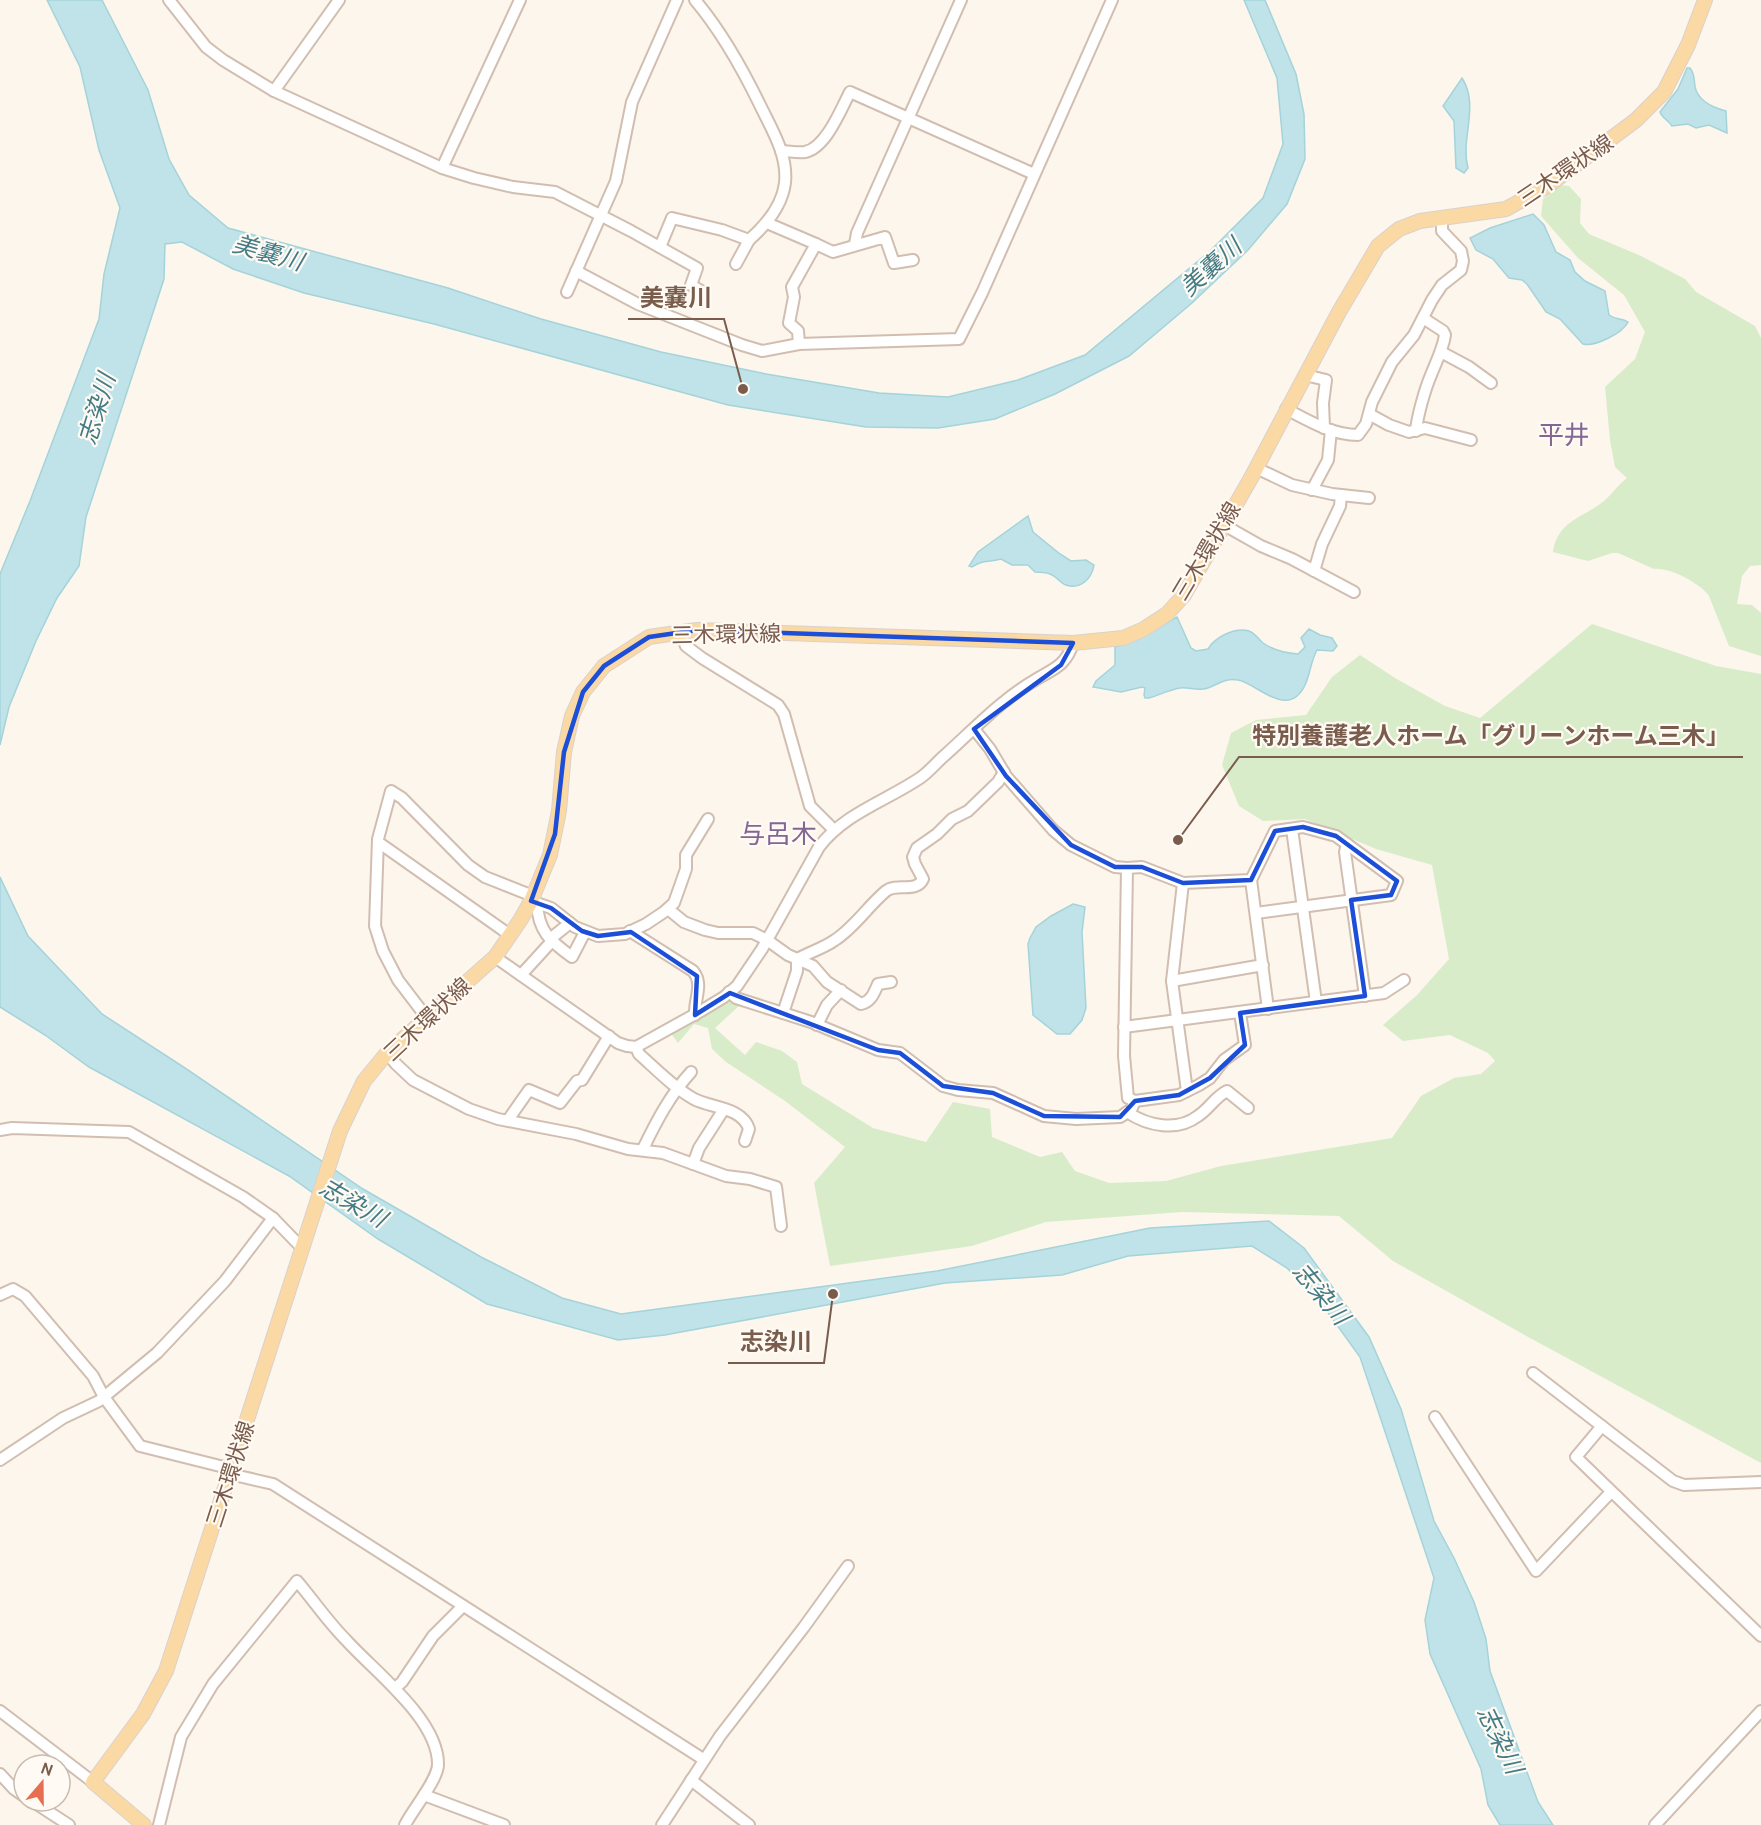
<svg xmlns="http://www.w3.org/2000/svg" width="1761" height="1825" font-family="Cabin,'Noto Sans JP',sans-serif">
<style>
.green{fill:#d8ecc9}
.water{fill:#bfe3e8;stroke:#a5d3da;stroke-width:1.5}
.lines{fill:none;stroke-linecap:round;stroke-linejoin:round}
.minor-casing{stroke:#d1beb0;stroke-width:14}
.major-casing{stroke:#dad1cd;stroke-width:16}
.minor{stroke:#fff;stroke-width:10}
.major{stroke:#fbd9a5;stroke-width:14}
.marked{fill:none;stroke:#1d4ed8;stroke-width:4.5;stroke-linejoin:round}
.labels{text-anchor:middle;stroke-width:4.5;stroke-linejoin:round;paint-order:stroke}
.street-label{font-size:22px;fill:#7a5c4d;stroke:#fffaf3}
.water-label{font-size:24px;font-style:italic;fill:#437c86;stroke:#fffaf3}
.quarter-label{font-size:26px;fill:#846695;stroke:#fffaf3}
.leader{fill:none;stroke:#7a5c4d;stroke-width:2}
.callout-dot{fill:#7a5c4d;stroke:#fffaf3;stroke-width:2}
.callout-label{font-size:24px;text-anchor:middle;font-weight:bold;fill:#7a5c4d;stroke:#fffaf3;stroke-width:4.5;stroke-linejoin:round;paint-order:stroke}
</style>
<rect width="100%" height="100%" fill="#fdf6ec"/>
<g class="green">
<path d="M 1559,185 L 1569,186 L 1581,199 L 1580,223 L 1589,234 L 1641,256 L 1685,279 L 1696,292 L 1755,326 L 1761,338 L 1761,565 L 1750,566 L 1742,576 L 1737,604 L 1752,605 L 1761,613 L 1761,656 L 1729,646 L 1709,596 C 1700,583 1669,567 1654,569 L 1618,553 L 1612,553 L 1588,561 L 1553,552 C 1557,521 1583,518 1604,501 C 1612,494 1618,485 1627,478 L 1615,467 L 1610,440 L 1605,387 L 1635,359 L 1645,332 L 1624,295 L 1578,258 L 1541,216 L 1543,199 Z"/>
<polygon points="1592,624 1716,666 1761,674 1761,1463 1530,1338 1393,1261 1339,1216 1182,1212 1046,1222 972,1246 830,1266 814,1183 845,1147 785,1101 726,1062 712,1049 708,1028 694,1024 678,1043 670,1032 730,998 741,1004 715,1028 745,1055 756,1042 782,1051 797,1062 802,1084 873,1128 926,1142 953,1102 990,1109 992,1137 1040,1157 1062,1152 1075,1171 1109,1183 1166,1181 1221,1166 1392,1138 1421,1096 1454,1078 1481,1074 1495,1061 1488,1053 1450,1035 1403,1041 1383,1025 1417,995 1449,959 1432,865 1376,849 1305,819 1263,821 1239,806 1222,765 1231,733 1256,720 1306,715 1332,677 1360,655 1395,678 1445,706 1480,718"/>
</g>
<g class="water">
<polygon points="47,0 102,0 148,90 169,159 189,195 228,228 448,288 541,319 661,352 766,374 879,393 948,397 1018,380 1085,355 1209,252 1263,198 1283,144 1277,78 1244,0 1265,0 1296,74 1304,114 1305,159 1287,204 1248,250 1192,303 1129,356 1055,394 995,419 938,428 866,427 728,405 434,324 304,293 233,269 182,242 165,244 164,279 86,517 79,566 57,598 36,641 9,707 0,745 0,574 30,501 99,319 104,274 120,208 99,150 80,67"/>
<path d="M 1687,68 L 1690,68 C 1695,74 1694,80 1695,87 C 1698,101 1714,108 1726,111 L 1727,133 L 1709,125 L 1696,128 L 1688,124 L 1672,126 C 1669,121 1662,118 1660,112 L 1678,89 Z"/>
<path d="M 1462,78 C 1480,106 1460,138 1468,168 L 1464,173 L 1456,168 L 1454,121 L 1443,106 Z"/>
<path d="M 1533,214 L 1544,225 L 1556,252 L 1570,260 L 1575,272 L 1585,281 L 1605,291 L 1609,315 C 1616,320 1622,318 1628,322 C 1623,333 1595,347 1583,344 L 1560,319 L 1546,312 L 1527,284 L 1522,280 L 1509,278 L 1493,259 L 1476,250 L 1470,238 L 1490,228 Z"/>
<path d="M 1028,516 L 1033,532 L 1060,554 L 1071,561 L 1086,560 L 1094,565 C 1092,578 1081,590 1066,585 C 1060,583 1056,576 1050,574 C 1045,572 1039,572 1035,572 L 1028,565 L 1012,565 L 1001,559 C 987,563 984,559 972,567 L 969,566 L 978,552 Z"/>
<path d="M 1177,617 L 1191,648 L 1196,651 L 1208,649 C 1215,637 1235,627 1249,631 C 1255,633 1258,639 1263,643 C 1273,650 1286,653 1298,654 L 1305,647 L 1301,638 L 1309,629 L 1320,635 L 1332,638 L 1337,646 L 1333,651 L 1317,650 C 1309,664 1310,685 1297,696 C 1280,711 1253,682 1238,680 C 1222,677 1215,688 1203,689 C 1195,690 1187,687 1180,688 C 1169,690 1159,695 1149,698 L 1145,698 L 1144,695 L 1145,688 L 1142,687 L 1121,692 L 1093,687 L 1096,681 L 1115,665 L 1115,647 L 1136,640 Z"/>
<polygon points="0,877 28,936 102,1014 185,1068 363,1189 481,1257 562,1298 621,1314 937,1271 1150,1228 1269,1221 1304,1248 1369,1337 1401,1409 1434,1521 1454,1558 1474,1602 1486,1639 1490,1671 1538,1802 1553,1825 1500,1825 1488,1805 1481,1769 1430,1654 1425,1620 1434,1578 1360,1357 1321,1303 1287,1268 1252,1246 1128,1256 1062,1275 945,1283 665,1335 618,1340 487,1304 378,1239 289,1176 89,1067 45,1035 0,1007"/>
<polygon points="1073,904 1085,907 1082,932 1086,1008 1082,1020 1070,1034 1057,1034 1033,1015 1028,944 1030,938 1036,927 1051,916"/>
</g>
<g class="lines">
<defs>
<g id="minor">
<polyline points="169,0 206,47 223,60 274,91 442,168 474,178 513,187 555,192 631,231 697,268 691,285 701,291"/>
<polyline points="274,91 339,0"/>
<path d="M 781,151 C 789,151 797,153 805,152 C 826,148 841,109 850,92 L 1034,174"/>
<polyline points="442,168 520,0"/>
<polyline points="767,223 816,244"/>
<polyline points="855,244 857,233 961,0"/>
<path d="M 660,247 L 672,218 L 722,230 L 749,240 C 765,226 782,207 785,183 C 788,155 772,130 760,105 C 742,68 722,32 695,0"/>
<polyline points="736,264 749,240"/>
<polyline points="576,271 638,304 742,345 762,351 799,344 959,339 982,293 1112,0"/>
<polyline points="567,292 616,181 632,102 677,0"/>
<polyline points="799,344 798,331 789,323 794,297 792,287 816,244 833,252 885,237 894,263 913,260"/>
<polyline points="1441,352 1469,367 1491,383"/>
<polyline points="1305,375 1326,380 1323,403 1324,428"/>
<path d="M 1286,409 C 1309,421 1332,435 1358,435 L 1366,424 L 1372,402 L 1392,362 L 1414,335 L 1432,300 L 1442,285 L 1461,270 L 1463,261 L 1461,251 L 1442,231 L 1442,218"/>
<polyline points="1369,414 1389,425 1409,432 1425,428 1471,440"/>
<path d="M 1416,431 C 1417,417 1425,389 1431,375 C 1436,362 1443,349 1445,335 L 1443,331 L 1423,318"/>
<polyline points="1256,468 1292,485 1332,494 1369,498"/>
<polyline points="1312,490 1328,460 1331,430"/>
<polyline points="1224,525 1261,546 1292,559 1354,592"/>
<polyline points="1314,571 1322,544 1340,506 1341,495"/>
<polyline points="680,632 686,646 702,658 778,705 784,714 810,806 834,830"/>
<polyline points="974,729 990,749 1006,776 1053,830 1071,845 1115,867 1127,868"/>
<polyline points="1292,829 1316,1002"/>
<polyline points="378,842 510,935"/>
<polyline points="1347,844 1345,852 1365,996"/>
<polyline points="1251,880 1268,1009"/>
<polyline points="1183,883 1172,981 1187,1091"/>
<polyline points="531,901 551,908 575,927 598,936 625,934 646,924 664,912 674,903 686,869 686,855 708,819"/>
<path d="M 537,903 C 538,931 550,941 572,957 L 585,932"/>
<path d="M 668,909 L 684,922 L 705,930 L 718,933 L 753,933 L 767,940 L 788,955 L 813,966 L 827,982 L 861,1004 C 871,1002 874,993 878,984 L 891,982"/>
<path d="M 630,931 L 693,971 C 704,984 694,999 695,1015"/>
<polyline points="550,939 570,923"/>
<path d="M 495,957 L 618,1043 L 627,1046 L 636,1047 L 701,1011 L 724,997 L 737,986 L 762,949 L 819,847 C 845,813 886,801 920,778 C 929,772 936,763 944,756 C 973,730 1001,700 1035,680 C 1053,669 1066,666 1073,643"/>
<polyline points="521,975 552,941"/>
<polyline points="1172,981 1263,965"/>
<polyline points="729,992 736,998 811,1022 878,1050 900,1053 943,1086 958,1090 993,1093 1044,1116 1076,1119 1120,1117 1131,1110 1135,1101"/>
<path d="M 783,1013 L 797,971 L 797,959 C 810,952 824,948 835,940 C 855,927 868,906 886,891 C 897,882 916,894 923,879 L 915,864 L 913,857 L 917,848 L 937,834 L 952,819 L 968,811 L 998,782 L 1004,772"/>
<polyline points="1240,1013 1245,1045 1224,1060 1210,1078 1199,1085 1179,1095 1135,1101 1128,1098 1124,1056 1127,868 1142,867 1183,883 1251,880 1275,831 1303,827 1336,836 1397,881 1391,895 1256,913"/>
<polyline points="427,1018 398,980 383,951 375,926 378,839 391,791 402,798 468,865 485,877 533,896"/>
<polyline points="817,1025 827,1005 841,990"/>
<polyline points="1124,1027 1384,993 1404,980"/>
<path d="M 636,1047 L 639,1054 C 656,1069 674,1088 694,1099 C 711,1108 742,1107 749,1129 L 745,1141"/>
<polyline points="387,1053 396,1064 413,1080 469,1109 498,1119 576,1134 628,1149 663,1153 726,1176 750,1179 776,1187 781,1226"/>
<path d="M 1127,1112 C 1148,1126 1177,1132 1198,1116 C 1209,1109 1215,1097 1227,1091 L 1248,1108"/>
<polyline points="508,1120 529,1090 560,1103 577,1081 582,1080 609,1036"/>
<polyline points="0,1130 12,1128 129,1132 243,1197 273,1218 302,1248"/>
<path d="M 643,1149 C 656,1122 670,1095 691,1072"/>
<polyline points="693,1164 699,1148 724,1109"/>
<polyline points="0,1295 13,1289 25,1296 93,1376 104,1397 140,1446 232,1469"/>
<polyline points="1533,1373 1673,1481 1684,1485 1761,1482"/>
<polyline points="1435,1417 1536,1571 1611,1492"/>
<polyline points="1602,1426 1576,1457 1761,1636"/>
<polyline points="0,1460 63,1418 99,1401 157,1353 225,1281 273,1218"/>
<polyline points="230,1474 273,1484 703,1759"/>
<polyline points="395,1688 402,1682 433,1636 463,1606"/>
<polyline points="0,1711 93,1782"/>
<polyline points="0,1774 14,1789 24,1796"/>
<polyline points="691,1780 749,1825"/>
<polyline points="424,1795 504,1825"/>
<polyline points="32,1801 69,1825"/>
<path d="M 159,1825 L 181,1737 L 213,1684 L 297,1581 C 314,1601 328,1622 347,1641 C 375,1672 439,1720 438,1765 C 437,1781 413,1809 405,1825"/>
<polyline points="662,1825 720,1736 804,1627 848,1566"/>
<polyline points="1655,1825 1761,1711"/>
</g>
<polyline id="major" points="144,1825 93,1782 143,1714 166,1671 340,1131 364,1081 387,1053 495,957 521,919 531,901 550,855 559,811 564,752 572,716 583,692 604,666 649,637 697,630 1073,643 1123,638 1144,629 1167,614 1184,595 1251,478 1339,312 1378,246 1399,229 1420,221 1506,209 1549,185 1636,120 1664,92 1688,45 1705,0"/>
</defs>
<use href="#minor" class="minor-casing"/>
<use href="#major" class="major-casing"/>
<use href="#minor" class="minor"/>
<use href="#major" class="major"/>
</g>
<path class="marked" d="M 697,630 L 1073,643 L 1061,665 L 974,729 L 1006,776 L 1071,845 L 1115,867 L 1142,867 L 1183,883 L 1251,880 L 1275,831 L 1303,827 L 1336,836 L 1397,881 L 1391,895 L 1351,900 L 1365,996 L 1240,1013 L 1245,1045 L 1210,1078 L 1179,1095 L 1135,1101 L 1120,1117 L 1044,1116 L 993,1093 L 943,1086 L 900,1053 L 878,1050 L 730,993 L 695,1015 L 697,976 L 631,932 L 598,936 L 582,931 L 551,908 L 531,901 L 555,834 L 564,752 L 583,692 L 604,666 L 649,637 Z"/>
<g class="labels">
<g class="street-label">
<text transform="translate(1565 170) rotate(-34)" y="8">三木環状線</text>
<text transform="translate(1206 551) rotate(-59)" y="8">三木環状線</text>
<text transform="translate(726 634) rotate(-1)" y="8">三木環状線</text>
<text transform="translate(427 1019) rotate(-43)" y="8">三木環状線</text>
<text transform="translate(230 1474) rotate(-72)" y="8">三木環状線</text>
</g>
<g class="water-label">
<text transform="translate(268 253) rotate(16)" y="8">美嚢川</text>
<text transform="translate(1211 267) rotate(-42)" y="8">美嚢川</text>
<text transform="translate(97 409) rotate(-73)" y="8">志染川</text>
<text transform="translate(353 1203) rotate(30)" y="8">志染川</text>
<text transform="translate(1321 1294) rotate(50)" y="8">志染川</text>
<text transform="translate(1500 1740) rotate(64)" y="8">志染川</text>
</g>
<g class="quarter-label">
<text x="1564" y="444">平井</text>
<text x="778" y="843">与呂木</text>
</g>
</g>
<path class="leader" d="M743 389L724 319H628M1178 840L1239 757H1743M833 1294L824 1363H728"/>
<g class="callout-dot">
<circle cx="743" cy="389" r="6"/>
<circle cx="1178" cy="840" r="6"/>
<circle cx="833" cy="1294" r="6"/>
</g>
<g class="callout-label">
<text x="676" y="306">美嚢川</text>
<text x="1491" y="744">特別養護老人ホーム「グリーンホーム三木」</text>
<text x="776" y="1350">志染川</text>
</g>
<g transform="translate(42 1783) rotate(20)"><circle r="28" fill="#fffaf3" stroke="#cabbb1" stroke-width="1.5"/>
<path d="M0-4.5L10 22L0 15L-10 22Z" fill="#e76f51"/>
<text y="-9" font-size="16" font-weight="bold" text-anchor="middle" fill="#7a5c4d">N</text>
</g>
</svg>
